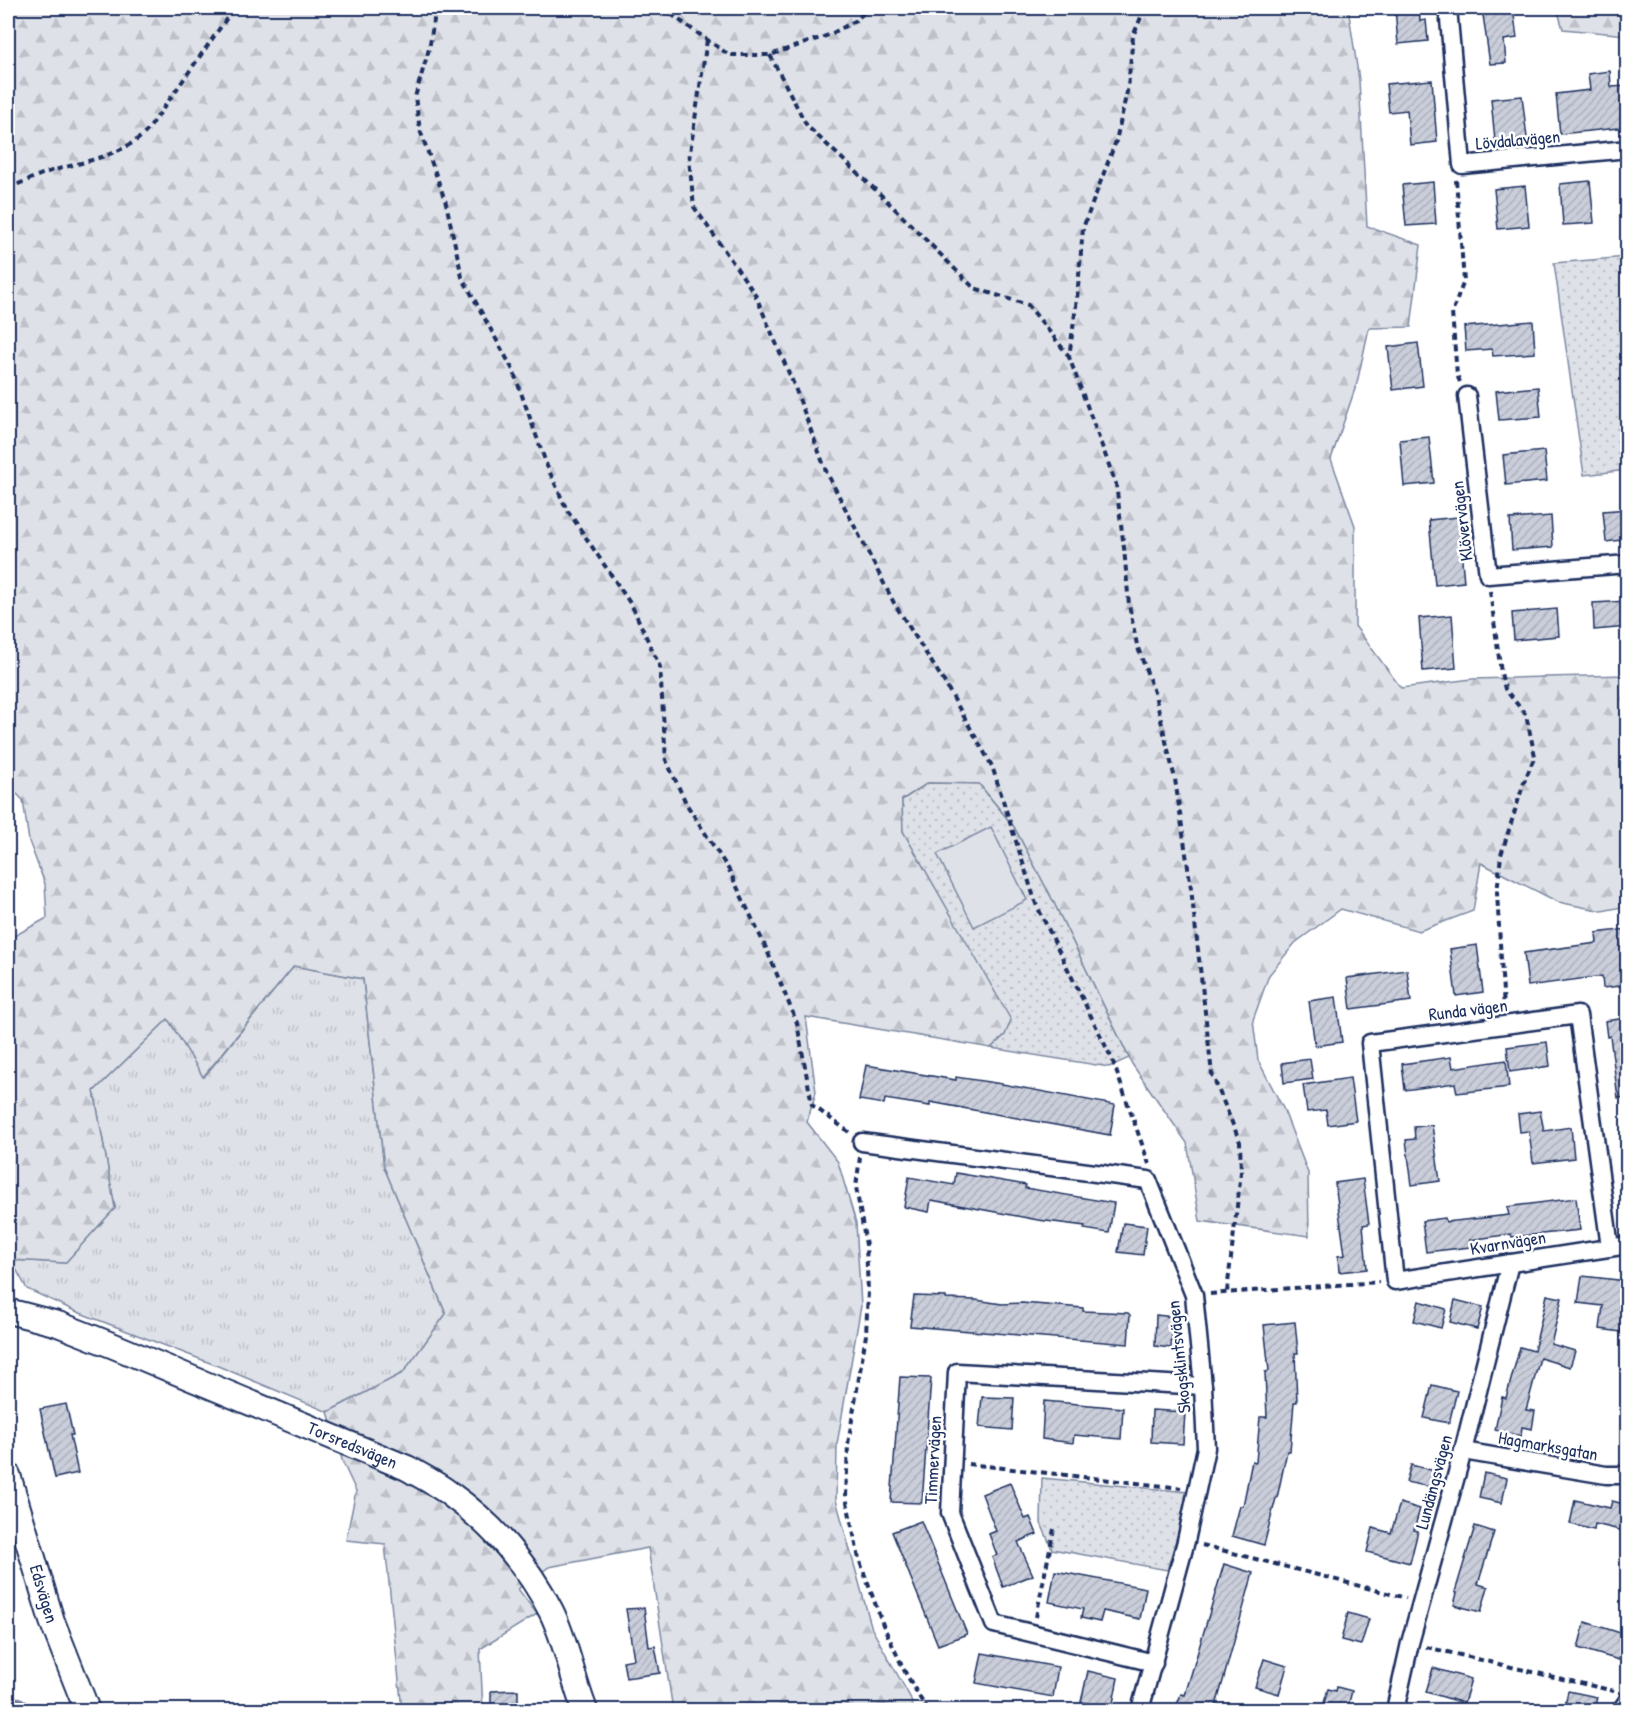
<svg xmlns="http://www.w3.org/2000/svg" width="1635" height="1718" font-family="'Patrick Hand',sans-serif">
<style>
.grass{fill:url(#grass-tufts);stroke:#7c88a2;stroke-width:1.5}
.forest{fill:url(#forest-firs);stroke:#7c88a2;stroke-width:1.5}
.park{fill:url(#park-dots);stroke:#7c88a2;stroke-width:1.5}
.garden{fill:#dee1e7;stroke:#7c88a2;stroke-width:1.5}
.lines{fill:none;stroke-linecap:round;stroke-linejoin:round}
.stream{stroke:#77839f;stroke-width:6}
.building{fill:url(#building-hatch);stroke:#1b2f5e;stroke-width:1.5}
.street-casing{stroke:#1b2f5e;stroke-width:21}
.secondary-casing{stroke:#1b2f5e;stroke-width:28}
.path{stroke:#1b2f5e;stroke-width:4;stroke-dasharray:6 4.5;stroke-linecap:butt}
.street{stroke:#fff;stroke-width:16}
.secondary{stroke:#fff;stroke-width:24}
.labels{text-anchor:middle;stroke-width:5;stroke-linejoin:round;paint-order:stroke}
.street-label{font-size:18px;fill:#1b2f5e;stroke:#fff}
</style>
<defs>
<pattern id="grass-tufts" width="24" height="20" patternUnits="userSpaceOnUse" patternTransform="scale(1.5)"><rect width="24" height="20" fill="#dee1e7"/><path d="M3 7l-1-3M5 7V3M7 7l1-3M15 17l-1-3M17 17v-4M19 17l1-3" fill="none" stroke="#bec1c9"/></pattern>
<pattern id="forest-firs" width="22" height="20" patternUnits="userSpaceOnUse" patternTransform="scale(1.5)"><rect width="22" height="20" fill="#dee1e7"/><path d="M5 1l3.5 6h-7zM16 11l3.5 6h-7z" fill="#bec1c9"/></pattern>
<pattern id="park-dots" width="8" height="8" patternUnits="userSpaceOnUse" patternTransform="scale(1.5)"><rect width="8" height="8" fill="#dee1e7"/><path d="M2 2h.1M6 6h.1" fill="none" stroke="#bec1c9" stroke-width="1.8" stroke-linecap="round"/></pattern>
<pattern id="building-hatch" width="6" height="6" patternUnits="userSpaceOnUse" patternTransform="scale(1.5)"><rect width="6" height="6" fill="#caceda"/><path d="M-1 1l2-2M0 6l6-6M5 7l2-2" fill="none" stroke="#adb1be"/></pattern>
</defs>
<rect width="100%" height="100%" fill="#fff"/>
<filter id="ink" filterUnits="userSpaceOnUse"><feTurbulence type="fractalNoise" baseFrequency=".0167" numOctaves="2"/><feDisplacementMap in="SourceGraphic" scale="12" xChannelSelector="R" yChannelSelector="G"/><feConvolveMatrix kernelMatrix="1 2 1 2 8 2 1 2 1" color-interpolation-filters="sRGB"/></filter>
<g filter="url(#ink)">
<polygon class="grass" points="294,966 363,979 384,1167 446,1314 403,1373 328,1412 218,1366 75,1311 27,1289 11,1260 65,1263 115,1208 94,1091 169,1018 204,1077"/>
<g class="forest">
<polygon points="8,8 1348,8 1359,80 1367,226 1421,245 1411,327 1369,328 1357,383 1331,459 1355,526 1355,626 1401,688 1472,679 1627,675 1627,906 1602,911 1558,902 1481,863 1473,911 1419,931 1341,909 1295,943 1269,975 1253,1020 1258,1060 1283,1108 1308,1173 1309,1236 1200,1221 1187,1143 1132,1064 1053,901 1014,827 979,784 928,783 902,800 903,831 1012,1020 1005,1035 991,1048 806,1017 816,1092 807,1122 838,1162 856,1223 861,1306 837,1444 836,1500 872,1629 910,1697 914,1710 673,1710 648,1548 549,1567 518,1589 537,1614 480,1649 483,1710 402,1710 385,1544 346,1540 356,1491 343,1463 328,1412 403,1373 446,1314 384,1167 363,979 294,966 203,1077 168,1019 94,1091 115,1208 65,1263 11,1260 8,1249 8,937 16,935 47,918 45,884 29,841 23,800 8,785"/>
<polygon points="1557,8 1627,8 1627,35 1563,29"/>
</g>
<g class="park">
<polygon points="1627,257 1627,470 1584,475 1554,263"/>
<polygon points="928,783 979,784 1014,827 1053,901 1129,1058 1109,1067 991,1048 1005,1035 1011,1020 903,831 902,800"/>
<polygon points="1042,1478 1188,1492 1184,1513 1167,1570 1052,1549 1041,1523"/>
</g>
<polygon class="garden" points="991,827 1027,900 974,927 937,854"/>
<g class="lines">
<polyline class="stream" points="8,1699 20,1700 33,1710"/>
</g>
<g class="building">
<polygon points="1395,8 1419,8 1420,21 1426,20 1428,41 1398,44"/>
<polygon points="1482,8 1513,8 1517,38 1504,40 1506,63 1490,64"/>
<polygon points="1610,71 1611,87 1628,86 1628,127 1560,134 1556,94 1590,90 1588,74"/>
<polygon points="1432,80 1437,142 1410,145 1407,110 1389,112 1386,84"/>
<polygon points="1522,96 1527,138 1495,141 1491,99"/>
<polygon points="1590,181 1594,223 1563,225 1560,184"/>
<polygon points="1433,182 1436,224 1406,226 1402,185"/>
<polygon points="1525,186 1529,226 1498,229 1494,189"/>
<polygon points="1533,321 1535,353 1493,356 1492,349 1466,351 1464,327"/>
<polygon points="1418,343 1423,386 1393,390 1388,347"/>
<polygon points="1538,387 1541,417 1499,420 1496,391"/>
<polygon points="1429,437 1434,483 1404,486 1400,440"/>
<polygon points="1544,451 1547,481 1506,485 1503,455"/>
<polygon points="1628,509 1628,539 1606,542 1603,511"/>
<polygon points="1551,516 1553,547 1512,550 1510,519"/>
<polygon points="1458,517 1464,582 1435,585 1429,520"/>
<polygon points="1628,601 1628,627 1594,630 1593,603"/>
<polygon points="1557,609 1559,636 1514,640 1512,613"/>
<polygon points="1452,615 1456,668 1423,671 1419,618"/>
<polygon points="1628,929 1628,985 1603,988 1602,976 1528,986 1524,953 1597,943 1596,933"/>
<polygon points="1477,945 1483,992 1456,996 1450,949"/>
<polygon points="1407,970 1411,1001 1351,1009 1347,978"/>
<polygon points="1336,997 1342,1042 1315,1046 1309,1001"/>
<polygon points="1626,1018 1628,1097 1618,1098 1610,1036 1607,1037 1605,1021"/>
<polygon points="1547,1042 1550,1066 1510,1072 1507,1047"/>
<polygon points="1451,1057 1453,1068 1506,1060 1509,1087 1457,1093 1455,1083 1405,1090 1402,1064"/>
<polygon points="1310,1059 1313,1079 1284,1083 1282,1063"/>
<polygon points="866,1065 956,1080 956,1077 1002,1084 1115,1105 1110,1135 930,1102 930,1106 885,1099 884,1104 859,1100"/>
<polygon points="1350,1078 1356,1121 1328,1125 1326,1110 1307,1112 1303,1085"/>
<polygon points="1540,1111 1544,1131 1571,1127 1574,1158 1533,1163 1529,1131 1520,1132 1518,1114"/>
<polygon points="1432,1125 1440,1181 1412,1185 1406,1140 1415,1139 1414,1127"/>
<polygon points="956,1173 1026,1185 1025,1188 1114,1203 1109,1233 1084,1229 1085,1226 1038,1220 931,1200 929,1212 904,1207 909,1177 954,1185"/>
<polygon points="1363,1179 1369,1224 1363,1225 1367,1269 1339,1272 1338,1256 1345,1255 1335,1183"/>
<polygon points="1576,1198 1580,1230 1512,1237 1511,1234 1470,1240 1470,1247 1426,1252 1422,1221 1445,1218 1446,1222 1509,1215 1507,1207"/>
<polygon points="1123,1223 1147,1226 1143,1255 1118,1252"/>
<polygon points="1582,1276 1627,1281 1621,1332 1600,1329 1603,1306 1578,1303"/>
<polygon points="1547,1295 1562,1298 1551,1344 1575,1351 1570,1367 1540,1358 1526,1410 1535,1411 1532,1429 1522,1427 1521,1436 1495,1430 1502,1397 1506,1398 1520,1347 1534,1351"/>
<polygon points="914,1296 946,1297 946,1299 976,1300 1002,1304 1022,1303 1083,1308 1083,1311 1128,1313 1130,1315 1128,1344 910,1326"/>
<polygon points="1455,1300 1483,1307 1477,1329 1450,1322"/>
<polygon points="1419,1301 1446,1309 1441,1328 1414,1321"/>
<polygon points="1156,1315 1173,1317 1171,1348 1155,1346"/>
<polygon points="1295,1322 1298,1353 1295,1353 1297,1402 1294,1402 1290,1451 1287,1451 1277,1498 1276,1498 1264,1545 1232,1536 1240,1506 1243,1506 1252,1461 1256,1462 1260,1417 1267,1417 1265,1372 1269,1371 1264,1325"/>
<polygon points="900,1377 931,1378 922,1503 891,1502"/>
<polygon points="1432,1385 1457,1391 1449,1423 1424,1418"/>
<polygon points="982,1397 1014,1398 1012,1430 979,1427"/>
<polygon points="1044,1401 1123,1408 1121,1439 1074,1435 1073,1443 1042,1439"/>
<polygon points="66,1404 73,1435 70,1435 78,1473 55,1478 40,1409"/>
<polygon points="1152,1410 1185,1412 1183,1444 1151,1442"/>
<polygon points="1411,1465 1435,1471 1430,1487 1406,1482"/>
<polygon points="1484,1473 1507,1478 1502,1503 1479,1498"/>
<polygon points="1010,1483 1025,1519 1030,1517 1037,1534 1018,1542 1033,1575 1003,1587 992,1557 997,1555 989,1534 996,1531 982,1494"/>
<polygon points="1575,1500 1610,1508 1612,1501 1628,1505 1628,1532 1595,1524 1594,1530 1570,1524"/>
<polygon points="1400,1503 1420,1509 1414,1530 1418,1531 1410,1563 1367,1552 1373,1528 1391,1533"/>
<polygon points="921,1521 967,1634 938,1645 892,1532"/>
<polygon points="1475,1526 1494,1532 1478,1584 1488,1587 1481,1612 1454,1605 1457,1593 1455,1592"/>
<polygon points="1224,1564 1253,1573 1216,1706 1222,1708 1221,1710 1175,1710 1181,1694 1185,1695"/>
<polygon points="1055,1571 1146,1588 1140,1619 1103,1611 1100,1622 1081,1618 1083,1609 1049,1602"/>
<polygon points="644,1608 649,1647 655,1646 660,1673 626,1678 623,1661 634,1659 626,1609"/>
<polygon points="1348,1613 1369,1619 1361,1645 1341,1640"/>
<polygon points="1585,1622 1627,1635 1619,1660 1578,1648"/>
<polygon points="982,1653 1058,1667 1053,1697 976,1683"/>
<polygon points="1264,1659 1287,1666 1279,1694 1255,1687"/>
<polygon points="1433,1668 1471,1679 1464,1703 1426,1692"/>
<polygon points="1088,1671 1118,1678 1112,1708 1081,1702"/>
<polygon points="1337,1687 1352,1691 1347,1710 1322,1710 1328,1689 1336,1691"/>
<polygon points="518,1690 518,1710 491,1710 491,1691"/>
<polygon points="1568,1691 1597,1697 1594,1710 1564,1710"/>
</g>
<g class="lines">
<defs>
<g id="street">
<polyline points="1448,8 1462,165 1628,149"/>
<polyline points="1467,396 1488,575 1628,564"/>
<polyline points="862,1142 1148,1180 1194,1295 1203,1386 1206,1448 1186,1541 1140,1710"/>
<polyline points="1610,1247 1578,1015 1370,1043 1395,1281 1628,1245"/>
<polyline points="1463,1451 1606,1475 1628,1475"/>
<polyline points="1154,1663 994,1624 950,1513 957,1372 1203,1386"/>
<polyline points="1395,1710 1410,1643 1463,1451 1510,1263"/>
<polyline points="1621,1710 1628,1700"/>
</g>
<g id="secondary">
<path id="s1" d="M 8,1311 L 58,1324 L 114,1346 L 407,1468 C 421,1476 437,1484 450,1494 C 492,1524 528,1565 551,1611 C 567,1643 572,1678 585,1710"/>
<path id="s2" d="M 8,1475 L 52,1621 L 87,1710"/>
</g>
</defs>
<use href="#street" class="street-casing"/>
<use href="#secondary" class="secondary-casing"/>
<g class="path">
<polyline points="436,8 429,49 415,97 420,130 446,203 462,277 513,370 547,466 566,508 632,606 660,667 666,760 687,805 729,870 766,948 797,1023 812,1105 849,1132"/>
<polyline points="662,8 729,55 770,55 829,35 855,21 869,8"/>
<polyline points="1145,8 1133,36 1128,87 1116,141 1083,228 1077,299 1069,357 1116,484 1124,548 1129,605 1137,645 1155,695 1175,779 1191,888 1212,1074 1240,1142 1241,1172 1227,1292"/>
<polyline points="707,40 689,159 694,207 755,294 794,385 826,471 894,603 943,680 992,766 1036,904 1112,1059 1149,1164"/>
<polyline points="770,55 807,126 880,194 974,288 1028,305 1069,356"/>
<polyline points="1456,180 1464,281 1452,313 1457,375 1460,382"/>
<path d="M 8,188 C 19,184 30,179 42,174 C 77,162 122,158 148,130 L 234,8"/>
<polyline points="1490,591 1501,673 1505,689 1526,715 1535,756 1524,782 1501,855 1497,893 1504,1009"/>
<polyline points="860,1157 856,1187 866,1245 868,1291 866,1335 848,1444 846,1497 859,1559 883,1625 905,1672 927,1710"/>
<polyline points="1210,1294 1379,1282"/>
<polyline points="968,1464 1181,1488"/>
<polyline points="1202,1545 1406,1598"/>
<polyline points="1036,1617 1054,1529"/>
<polyline points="1426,1647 1614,1691"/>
</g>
<use href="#street" class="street"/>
<use href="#secondary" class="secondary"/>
</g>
</g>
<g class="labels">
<g class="street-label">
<text transform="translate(1518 140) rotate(-5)" y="6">Lövdalavägen</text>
<text transform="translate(1462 521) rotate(-97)" y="6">Klövervägen</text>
<text transform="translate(1468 1010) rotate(-7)" y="6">Runda vägen</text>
<text transform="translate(1508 1243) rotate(-9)" y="6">Kvarnvägen</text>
<text transform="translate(1179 1357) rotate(-96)" y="6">Skogsklintsvägen</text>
<text dy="6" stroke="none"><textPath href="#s1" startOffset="370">Torsredsvägen</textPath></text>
<text transform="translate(1548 1446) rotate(10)" y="6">Hagmarksgatan</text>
<text transform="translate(933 1460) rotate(-87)" y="6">Timmervägen</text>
<text transform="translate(1434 1482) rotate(-75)" y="6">Lundängsvägen</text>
<text dy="6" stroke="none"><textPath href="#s2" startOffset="124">Edsvägen</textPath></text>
</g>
</g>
<rect width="1635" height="1718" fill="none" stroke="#fff" stroke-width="30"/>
<rect x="15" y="15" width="1605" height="1688" fill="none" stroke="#1b2f5e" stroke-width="2" filter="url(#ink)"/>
</svg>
